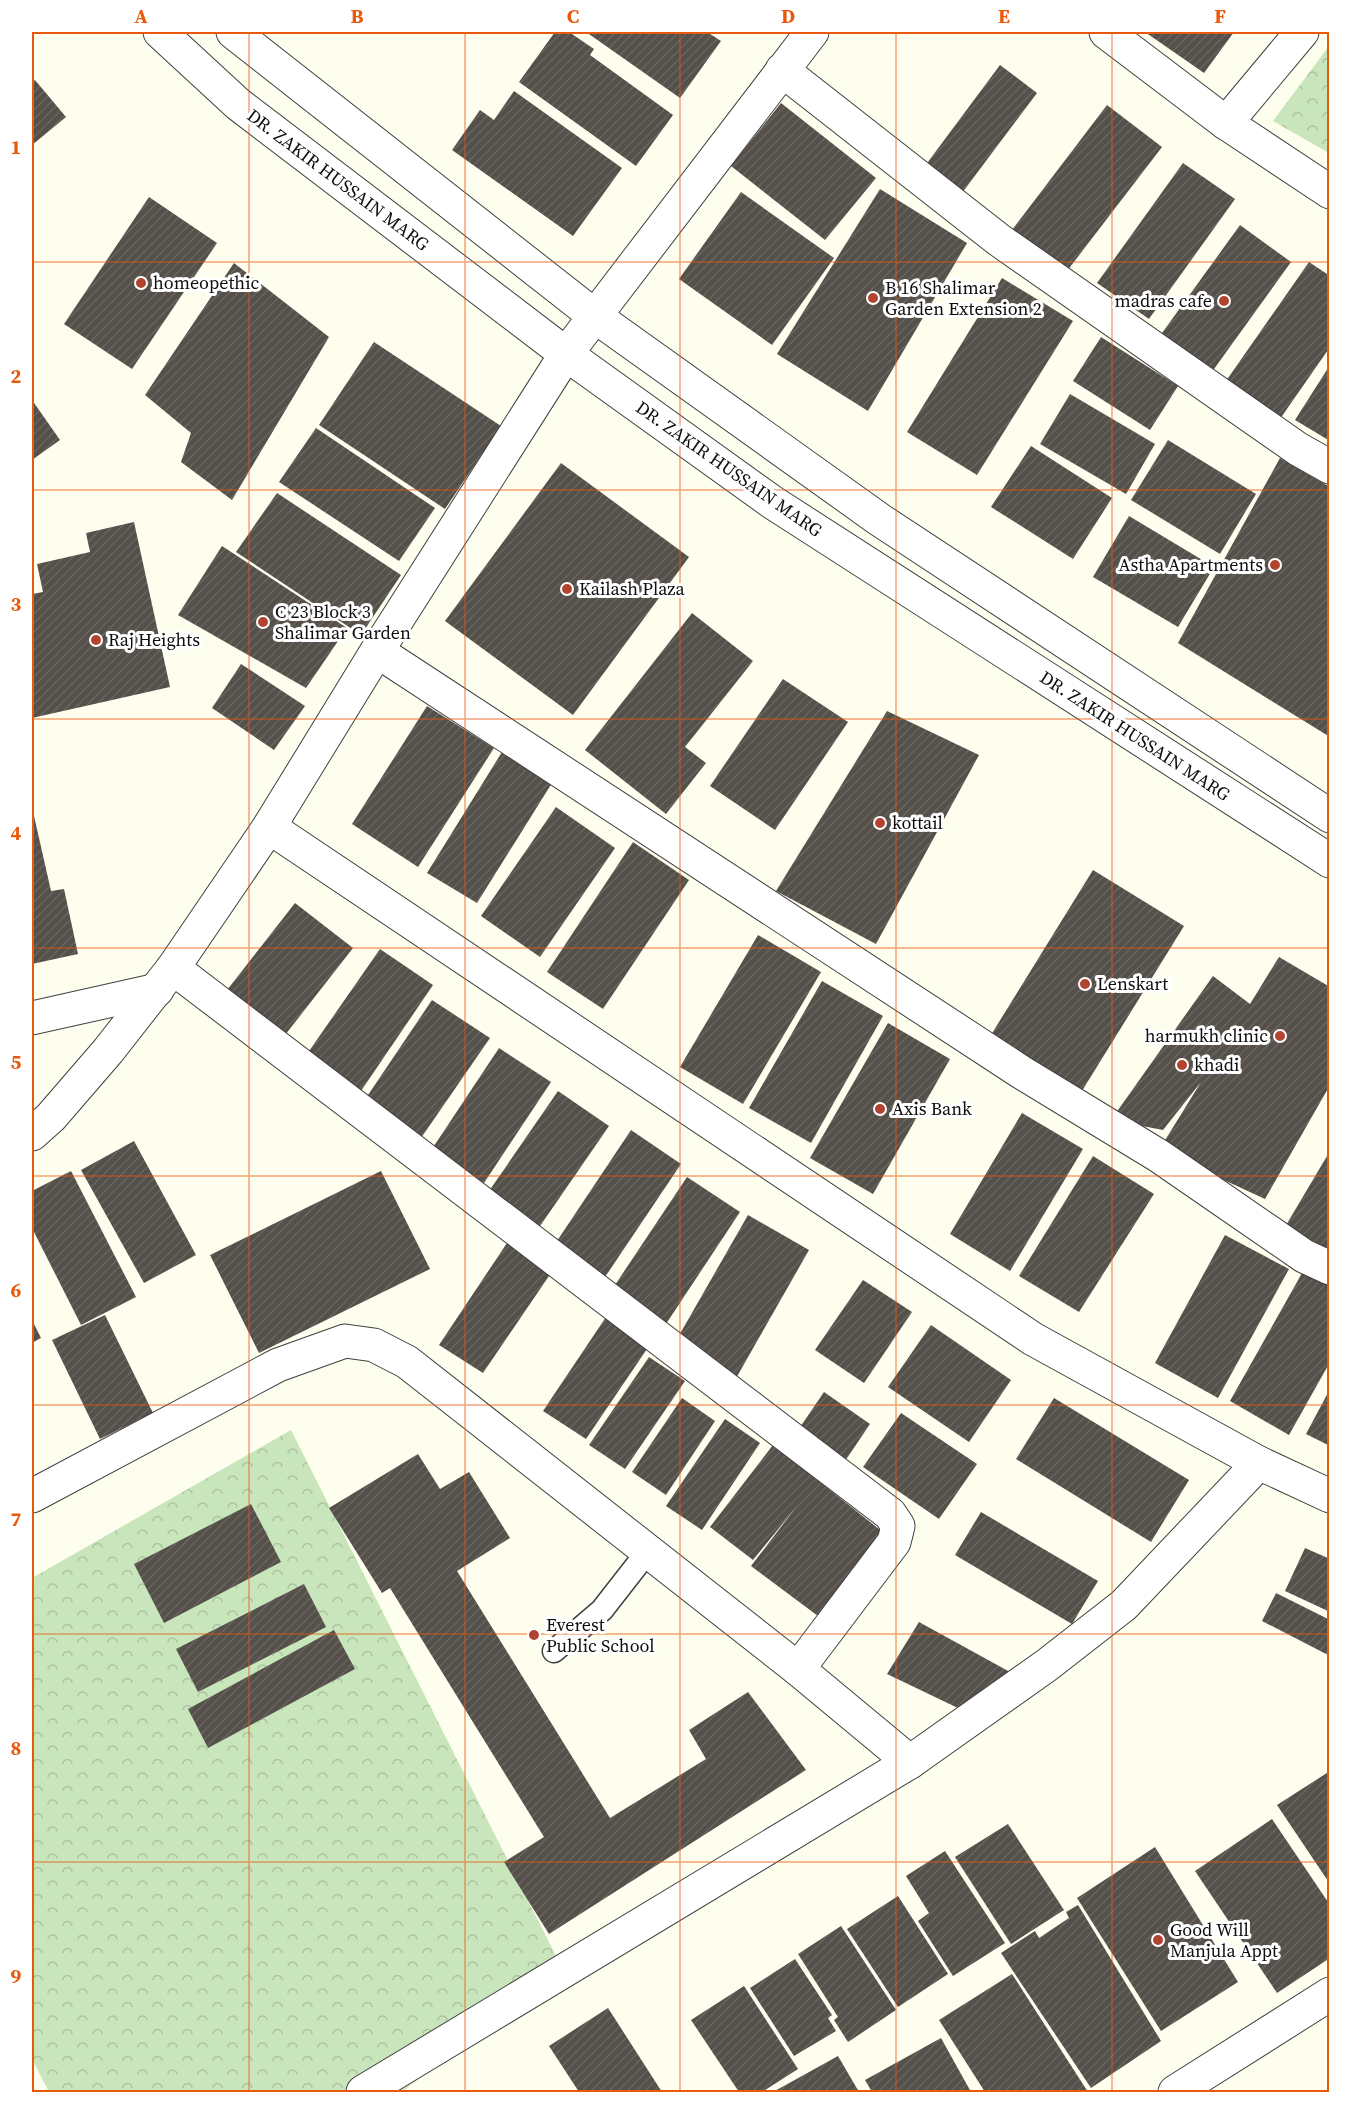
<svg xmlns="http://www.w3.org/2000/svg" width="1361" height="2124" font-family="'Source Serif 4',serif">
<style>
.park{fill:url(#park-crowns)}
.building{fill:url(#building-hatch)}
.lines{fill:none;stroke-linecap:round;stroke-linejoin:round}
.service-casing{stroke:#404040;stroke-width:25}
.minor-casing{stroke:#404040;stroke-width:35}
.tertiary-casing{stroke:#404040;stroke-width:35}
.service{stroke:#fff;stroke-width:22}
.minor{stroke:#fff;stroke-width:33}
.tertiary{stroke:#fff;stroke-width:33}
.grid{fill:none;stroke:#e8590c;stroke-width:1.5;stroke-opacity:0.55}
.poi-dot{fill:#b24330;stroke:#fff;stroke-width:2}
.labels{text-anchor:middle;stroke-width:6;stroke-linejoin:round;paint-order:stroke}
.street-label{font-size:18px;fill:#0d0d0d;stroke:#fff}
.poi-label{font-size:18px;fill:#0d0d0d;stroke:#fff;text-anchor:start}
.neatline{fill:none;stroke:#e8590c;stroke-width:2}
.grid-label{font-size:20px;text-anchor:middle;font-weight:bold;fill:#e8590c}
</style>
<defs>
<pattern id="park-crowns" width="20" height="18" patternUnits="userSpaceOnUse" patternTransform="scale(1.5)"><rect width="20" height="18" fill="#c9e5bb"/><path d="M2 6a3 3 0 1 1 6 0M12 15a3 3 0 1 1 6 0" fill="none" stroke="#abc3a0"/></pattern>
<pattern id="building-hatch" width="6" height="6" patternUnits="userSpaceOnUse" patternTransform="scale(1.5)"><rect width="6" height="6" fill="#55504a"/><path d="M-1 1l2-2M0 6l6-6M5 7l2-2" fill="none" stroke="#686460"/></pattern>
</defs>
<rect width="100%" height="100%" fill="#fefeef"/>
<g class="park">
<polygon points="1329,46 1330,153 1329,153 1273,121"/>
<polygon points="291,1430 560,1964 402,2092 49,2092 32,2059 32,1578"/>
</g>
<g class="building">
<polygon points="555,32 569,32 594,49 590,55 673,115 636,166 519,82"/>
<polygon points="586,32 707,32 721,41 680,98"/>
<polygon points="1145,32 1234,32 1204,73"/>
<polygon points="1000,65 1037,93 956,201 919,174"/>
<polygon points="35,80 66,117 32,145 32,82"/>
<polygon points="514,91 622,168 573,236 452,150 480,110 494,120"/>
<polygon points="781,103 876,178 825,240 731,166"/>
<polygon points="1107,105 1162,147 1067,271 1012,230"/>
<polygon points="1183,163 1235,199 1149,319 1097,283"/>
<polygon points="880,189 967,243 868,411 777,354"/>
<polygon points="741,192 834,258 772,345 679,279"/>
<polygon points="149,197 217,243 132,369 64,324"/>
<polygon points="1240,225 1291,262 1209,376 1157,340"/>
<polygon points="1309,262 1330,276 1330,347 1280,419 1226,381"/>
<polygon points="234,263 329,337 232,500 181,462 191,433 145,395"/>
<polygon points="1002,278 1073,321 977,475 907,432"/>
<polygon points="1101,337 1178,386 1150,430 1073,381"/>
<polygon points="374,342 501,426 445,509 319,425"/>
<polygon points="1330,365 1330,441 1295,420"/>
<polygon points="1070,394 1155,444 1126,494 1040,444"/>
<polygon points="32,400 60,440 32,460"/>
<polygon points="316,428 435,508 399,561 279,482"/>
<polygon points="1168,440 1256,494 1220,554 1131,500"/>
<polygon points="1031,446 1112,498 1073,559 991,507"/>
<polygon points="1280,458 1330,487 1330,737 1178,643"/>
<polygon points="561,463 689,557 573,715 445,621"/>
<polygon points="277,493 401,575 361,635 236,552"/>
<polygon points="1129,516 1214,567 1178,627 1093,577"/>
<polygon points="134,522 170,687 32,718 32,594 43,592 37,564 90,552 86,533"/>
<polygon points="222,546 347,628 306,688 178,615"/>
<polygon points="692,613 753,661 685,747 706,763 666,814 585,750"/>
<polygon points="241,664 305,706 274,750 212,708"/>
<polygon points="783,679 848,722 775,830 710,786"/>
<polygon points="427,706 494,748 418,867 352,824"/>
<polygon points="887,711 979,755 876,944 776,891"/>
<polygon points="502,752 552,783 477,903 427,873"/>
<polygon points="32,807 51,891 64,889 78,954 32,964"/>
<polygon points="556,807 615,848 540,957 481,916"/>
<polygon points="633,842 689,880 603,1009 547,972"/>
<polygon points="1093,870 1184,926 1077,1099 986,1043"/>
<polygon points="295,903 353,948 278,1044 220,999"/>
<polygon points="758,935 821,972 743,1104 680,1067"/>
<polygon points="380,949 433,985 361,1091 307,1054"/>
<polygon points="1279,957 1330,987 1330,1085 1265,1199 1159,1150 1201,1082 1163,1130 1111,1120 1213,976 1250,1004"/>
<polygon points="822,981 883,1016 811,1143 749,1108"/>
<polygon points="432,1000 490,1038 421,1138 364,1101"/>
<polygon points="888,1023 950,1059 873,1194 810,1158"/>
<polygon points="499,1048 551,1082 484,1183 432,1149"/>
<polygon points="558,1091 609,1126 538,1229 487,1194"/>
<polygon points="1022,1113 1083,1149 1010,1271 950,1234"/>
<polygon points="631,1130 681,1164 599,1286 549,1253"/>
<polygon points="134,1141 196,1255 144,1283 81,1170"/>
<polygon points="1330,1151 1330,1257 1282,1232"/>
<polygon points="1093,1156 1154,1194 1079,1312 1019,1276"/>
<polygon points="71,1171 136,1297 81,1325 32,1228 32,1191"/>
<polygon points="381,1171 430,1269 259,1353 210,1255"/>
<polygon points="687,1177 740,1212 664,1327 611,1291"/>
<polygon points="748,1215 809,1250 735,1380 673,1346"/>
<polygon points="1225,1235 1289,1269 1218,1398 1155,1363"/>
<polygon points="507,1243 551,1273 483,1373 439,1345"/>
<polygon points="1306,1266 1330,1279 1330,1362 1289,1435 1230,1401"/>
<polygon points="863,1280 912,1312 864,1383 815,1350"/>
<polygon points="105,1315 153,1413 100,1439 52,1340"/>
<polygon points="606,1317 649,1346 586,1439 543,1411"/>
<polygon points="32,1320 41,1338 32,1343"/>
<polygon points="931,1325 1011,1380 969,1442 888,1387"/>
<polygon points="649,1357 685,1381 625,1469 589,1445"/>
<polygon points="1330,1389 1330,1446 1306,1434"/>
<polygon points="824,1392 870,1424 839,1470 792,1439"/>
<polygon points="682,1398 715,1421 666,1495 632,1472"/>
<polygon points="1054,1398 1189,1480 1151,1542 1016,1459"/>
<polygon points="901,1413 977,1464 939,1519 863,1467"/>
<polygon points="725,1419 760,1443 702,1530 666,1506"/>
<polygon points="773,1445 884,1533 822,1619 751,1566 797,1506 753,1560 710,1527"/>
<polygon points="418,1454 440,1489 469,1472 510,1538 457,1571 610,1818 706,1759 689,1730 748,1692 806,1770 549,1934 504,1862 544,1837 390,1588 382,1593 329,1508"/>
<polygon points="251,1504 281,1562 164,1623 134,1564"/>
<polygon points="981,1512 1098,1581 1072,1624 955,1555"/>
<polygon points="1305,1548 1330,1559 1330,1612 1285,1591"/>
<polygon points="304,1584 326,1627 198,1692 176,1649"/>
<polygon points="1276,1593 1330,1620 1330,1656 1262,1621"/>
<polygon points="919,1622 1010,1672 960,1709 887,1674"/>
<polygon points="334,1630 355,1669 208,1748 188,1709"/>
<polygon points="1330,1771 1330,1884 1277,1805"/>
<polygon points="1272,1819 1330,1905 1330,1958 1277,1993 1195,1871"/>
<polygon points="1008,1824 1064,1910 1011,1944 955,1857"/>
<polygon points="1155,1847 1238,1982 1161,2031 1077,1898"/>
<polygon points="945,1851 1005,1943 953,1976 918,1921 929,1913 906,1876"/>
<polygon points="898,1896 948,1974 898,2007 847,1929"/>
<polygon points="1078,1905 1161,2041 1091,2088 1001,1953 1035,1931 1039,1938 1069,1918 1066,1912"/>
<polygon points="841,1926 896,2010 848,2042 834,2020 838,2017 798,1954"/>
<polygon points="795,1959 832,2015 828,2018 836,2031 794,2056 750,1988"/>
<polygon points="1012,1974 1088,2092 985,2092 939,2020"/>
<polygon points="744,1986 798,2069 762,2092 739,2092 691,2020"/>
<polygon points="608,2008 662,2092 579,2092 549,2046"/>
<polygon points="941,2038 971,2092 872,2092 865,2080"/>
<polygon points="838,2056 859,2092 773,2092"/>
</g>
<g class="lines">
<defs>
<polyline id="service" points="554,1651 602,1610 648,1551"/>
<g id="minor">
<polyline points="1106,32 1226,123 1330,192"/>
<polyline points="782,70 999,240 1298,449 1330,467"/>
<polyline points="1226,123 1302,32"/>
<polyline points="377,651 1021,1072 1159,1156 1304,1256 1330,1268"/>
<polyline points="269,827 1033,1339 1259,1463 1330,1496"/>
<polyline points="173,968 890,1514 898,1526 894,1542 798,1669"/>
<polyline points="32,1018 157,990"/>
<polyline points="32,1134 51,1117 108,1051 173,968 269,827 377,651 566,354 812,32"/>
<polyline points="32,1496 278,1365 345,1341 374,1345 407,1362 798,1669 910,1762"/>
<polyline points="363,2092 910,1762 1047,1665 1124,1605 1259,1463"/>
<polyline points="1175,2092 1330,1994"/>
</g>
<g id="tertiary">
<polyline points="160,32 238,104 566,354 772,502 1330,861"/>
<polyline points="233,32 596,317 880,520 1330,816"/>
</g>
</defs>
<use href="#service" class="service-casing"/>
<use href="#minor" class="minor-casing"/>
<use href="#tertiary" class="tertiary-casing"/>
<use href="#service" class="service"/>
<use href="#minor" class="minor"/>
<use href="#tertiary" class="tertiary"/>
</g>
<path class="grid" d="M 249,32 L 249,2092M 465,32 L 465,2092M 680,32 L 680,2092M 896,32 L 896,2092M 1112,32 L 1112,2092M 32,262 L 1330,262M 32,490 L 1330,490M 32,719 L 1330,719M 32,948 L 1330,948M 32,1176 L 1330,1176M 32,1405 L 1330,1405M 32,1634 L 1330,1634M 32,1862 L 1330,1862"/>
<g class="poi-dot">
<circle cx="141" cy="283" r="6"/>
<circle cx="873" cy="298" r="6"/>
<circle cx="1224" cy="301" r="6"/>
<circle cx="1275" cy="565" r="6"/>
<circle cx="567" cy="589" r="6"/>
<circle cx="263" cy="622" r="6"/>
<circle cx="96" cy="640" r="6"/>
<circle cx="880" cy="823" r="6"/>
<circle cx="1085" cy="984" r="6"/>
<circle cx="1280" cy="1036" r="6"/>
<circle cx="1182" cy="1065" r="6"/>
<circle cx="880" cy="1109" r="6"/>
<circle cx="534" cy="1635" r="6"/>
<circle cx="1158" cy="1940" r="6"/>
</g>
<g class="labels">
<g class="street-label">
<text transform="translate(338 180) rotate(37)" y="6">DR. ZAKIR HUSSAIN MARG</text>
<text transform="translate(729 469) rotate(35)" y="6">DR. ZAKIR HUSSAIN MARG</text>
<text transform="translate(1135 736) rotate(33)" y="6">DR. ZAKIR HUSSAIN MARG</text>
</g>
<g class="poi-label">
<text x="153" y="289">homeopethic</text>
<text x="885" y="294">B 16 Shalimar<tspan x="885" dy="21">Garden Extension 2</tspan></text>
<text x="1212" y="307" text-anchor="end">madras cafe</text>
<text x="1263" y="571" text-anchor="end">Astha Apartments</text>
<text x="579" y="595">Kailash Plaza</text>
<text x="275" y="618">C 23 Block 3<tspan x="275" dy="21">Shalimar Garden</tspan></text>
<text x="108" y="646">Raj Heights</text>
<text x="892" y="829">kottail</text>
<text x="1097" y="990">Lenskart</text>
<text x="1268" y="1042" text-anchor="end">harmukh clinic</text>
<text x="1194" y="1071">khadi</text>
<text x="892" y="1115">Axis Bank</text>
<text x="546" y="1631">Everest<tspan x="546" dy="21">Public School</tspan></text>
<text x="1170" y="1936">Good Will<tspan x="1170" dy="21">Manjula Appt</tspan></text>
</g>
</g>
<rect width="1361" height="2124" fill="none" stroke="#ffffff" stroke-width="66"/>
<rect x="33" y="33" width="1295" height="2058" class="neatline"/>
<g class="grid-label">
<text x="141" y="23">A</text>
<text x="357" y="23">B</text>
<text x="573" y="23">C</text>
<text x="788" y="23">D</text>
<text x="1004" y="23">E</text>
<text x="1220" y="23">F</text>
<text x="16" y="154">1</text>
<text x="16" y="383">2</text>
<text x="16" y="611">3</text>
<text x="16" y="840">4</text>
<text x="16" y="1069">5</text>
<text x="16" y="1297">6</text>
<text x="16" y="1526">7</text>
<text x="16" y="1755">8</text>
<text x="16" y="1983">9</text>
</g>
</svg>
